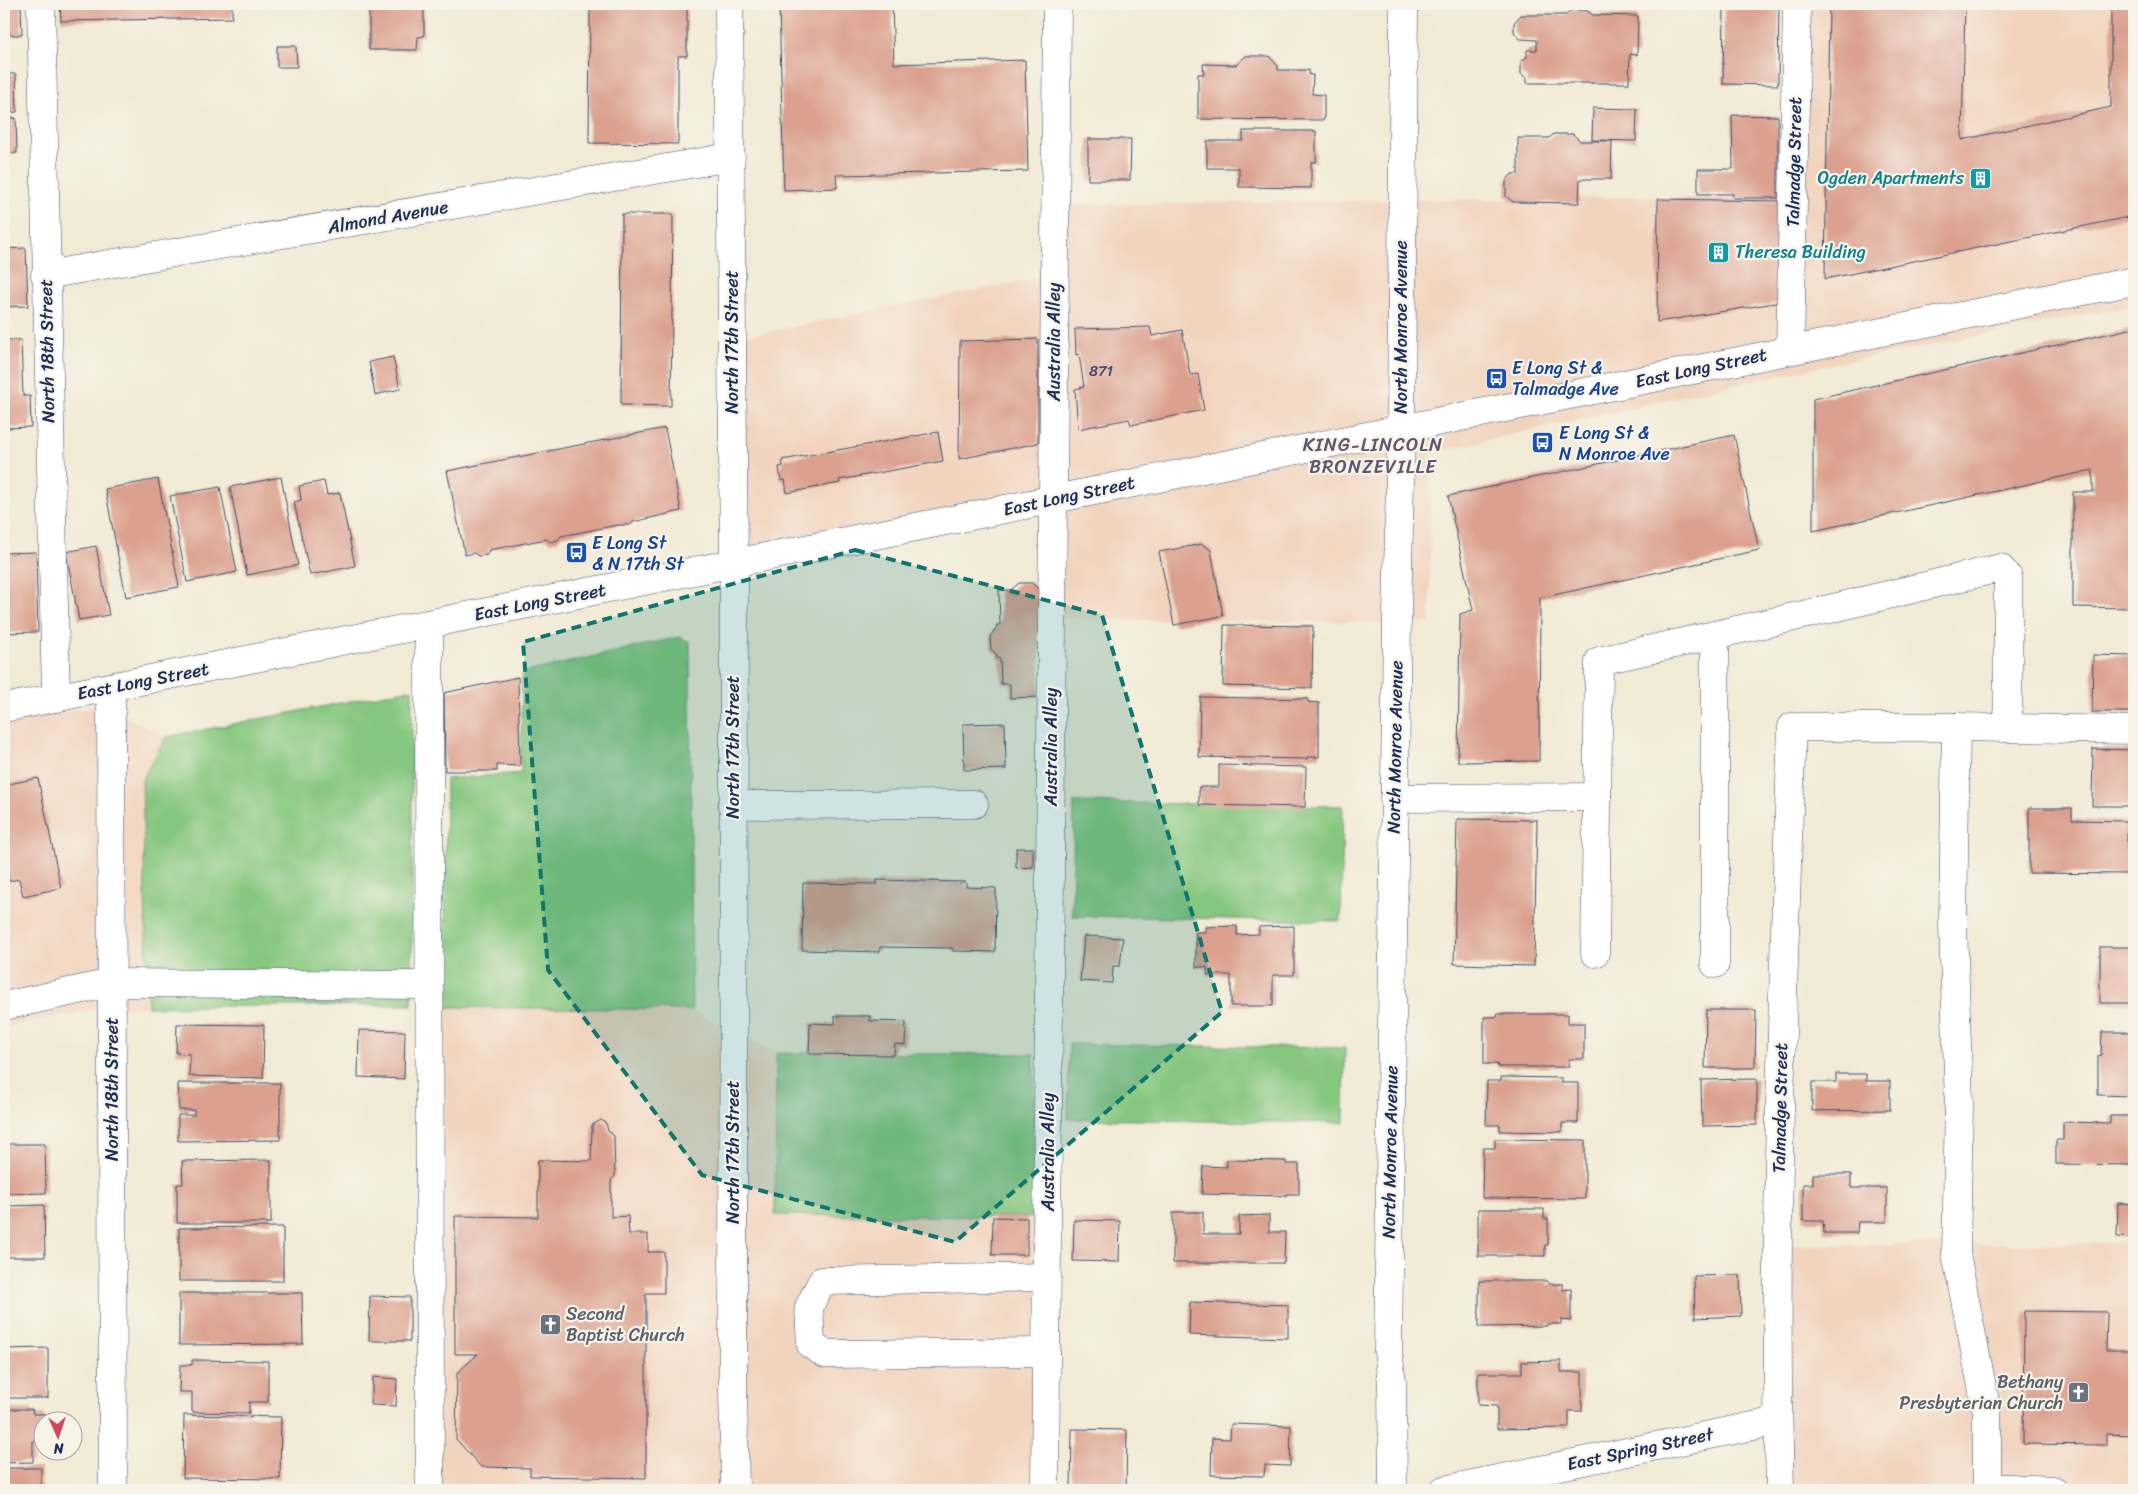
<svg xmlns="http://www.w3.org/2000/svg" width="2138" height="1494" font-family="Sriracha,sans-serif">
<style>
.built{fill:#f2d4be}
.green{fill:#86c77f;stroke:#507b6e}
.building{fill:#dba08e}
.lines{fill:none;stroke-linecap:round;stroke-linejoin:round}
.minor-casing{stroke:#3b4b70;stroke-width:29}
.minor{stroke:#fff;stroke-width:28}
.marked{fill:#0f766e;fill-opacity:0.2;stroke:#0f766e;stroke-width:4;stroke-dasharray:10 6;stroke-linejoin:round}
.labels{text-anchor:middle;stroke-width:4.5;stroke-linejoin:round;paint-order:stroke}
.number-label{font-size:15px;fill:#4b4b6a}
.street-label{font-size:18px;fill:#1b2f5e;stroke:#f7f3e8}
.culture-label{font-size:18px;fill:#0d838f;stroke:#f7f3e8;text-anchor:end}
.transit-label{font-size:18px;fill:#164399;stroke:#f7f3e8;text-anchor:start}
.worship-label{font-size:18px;fill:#5b616d;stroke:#f7f3e8;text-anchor:start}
.neighbourhood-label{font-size:19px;letter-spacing:1px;fill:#5e576f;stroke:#f7f3e8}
</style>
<rect width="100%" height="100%" fill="#f7f3e8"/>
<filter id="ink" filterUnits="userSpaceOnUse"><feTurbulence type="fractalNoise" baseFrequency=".02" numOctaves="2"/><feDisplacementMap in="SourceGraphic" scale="10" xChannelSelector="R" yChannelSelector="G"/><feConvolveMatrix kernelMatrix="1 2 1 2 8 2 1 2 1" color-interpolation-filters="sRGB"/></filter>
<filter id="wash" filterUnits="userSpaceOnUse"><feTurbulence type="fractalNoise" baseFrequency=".0096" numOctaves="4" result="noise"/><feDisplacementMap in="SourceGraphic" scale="20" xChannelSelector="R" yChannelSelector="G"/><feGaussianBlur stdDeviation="1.12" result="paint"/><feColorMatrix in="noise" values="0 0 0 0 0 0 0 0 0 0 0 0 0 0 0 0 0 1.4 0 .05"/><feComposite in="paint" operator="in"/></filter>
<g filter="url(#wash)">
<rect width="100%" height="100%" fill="#f1ead4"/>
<g class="built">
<polygon points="1800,4 2134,4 2134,305 1763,378 1430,453 1430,623 1062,619 1058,501 735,575 732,339 1058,274 1061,205 1641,197 1795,200"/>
<polygon points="103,705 166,737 142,780 148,1007 95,1010 4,1027 4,723"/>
<polygon points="445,1007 692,1010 776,1053 775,1215 1033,1217 1051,1241 1049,1490 438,1490"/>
<polygon points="2134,1243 2134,1490 1777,1490 1777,1245"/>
</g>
<g class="green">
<polygon points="679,637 690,642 692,1010 445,1007 446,779 521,773 522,673"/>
<polygon points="412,689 412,1005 148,1007 142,780 166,737"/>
<polygon points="1074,802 1343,806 1341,921 1072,916"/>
<polygon points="1069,1044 1345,1048 1344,1123 1068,1119"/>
<polygon points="776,1053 1034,1054 1033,1217 775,1215"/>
</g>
<g id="blocks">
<g class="building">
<polygon points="4,4 21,4 22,35 4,35"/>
<polygon points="60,4 232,4 232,18 61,21"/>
<polygon points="369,4 424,4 424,36 418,37 417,50 369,50"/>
<polygon points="590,4 687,4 687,56 678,56 678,144 589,143"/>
<polygon points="779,4 892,4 894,64 1025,60 1028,171 836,175 837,188 784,190"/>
<polygon points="1724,4 1779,4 1778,85 1723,84"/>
<polygon points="1829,4 1965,4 1962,140 2111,107 2111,4 2134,4 2134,216 1825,279"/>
<polygon points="1572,10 1586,10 1593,15 1638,16 1637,55 1630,54 1629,83 1527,83 1527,78 1521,74 1521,61 1527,57 1527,50 1537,50 1537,40 1520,39 1514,32 1514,23 1521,15 1566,15"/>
<polygon points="277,46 296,46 297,67 277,67"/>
<polygon points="1246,56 1269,56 1278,66 1278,70 1309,70 1309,75 1313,75 1312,94 1324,95 1324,120 1198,119 1198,74 1204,74 1203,64 1236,65"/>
<polygon points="4,74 16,74 17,112 4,113"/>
<polygon points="1593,108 1637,109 1636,141 1592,140"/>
<polygon points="1732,115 1778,116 1778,198 1733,198 1733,194 1698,194 1698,169 1733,169"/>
<polygon points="4,118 16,118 17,153 4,154"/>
<polygon points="1243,131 1316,131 1316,162 1311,162 1311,188 1239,187 1239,168 1207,168 1207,141 1243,141"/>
<polygon points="1554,134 1573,134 1580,141 1612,141 1611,179 1580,179 1579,203 1513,202 1506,196 1506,181 1512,174 1518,174 1518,138 1549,138"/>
<polygon points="1088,139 1131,139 1130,180 1088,180"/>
<polygon points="1658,199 1781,201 1781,302 1657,322"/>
<polygon points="622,214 673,214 671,406 621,405"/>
<polygon points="26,248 28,306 4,307 4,249"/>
<polygon points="1150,327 1152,336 1182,330 1190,375 1198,374 1204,410 1131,425 1129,419 1078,429 1075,389 1084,387 1079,354 1076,355 1075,329"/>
<polygon points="2134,328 2134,608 2073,607 2073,492 2093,492 2093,470 1813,531 1813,399"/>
<polygon points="1038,339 1038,443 959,459 960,341"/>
<polygon points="4,340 21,340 23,396 30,396 31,427 4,428"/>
<polygon points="393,357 400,389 375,395 369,362"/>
<polygon points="665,428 681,511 633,522 630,525 618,525 561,536 558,540 551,542 546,539 489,550 487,555 478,556 474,553 465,555 447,471"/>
<polygon points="938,432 943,461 839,480 840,483 787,493 785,480 781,481 779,467 783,466 782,460"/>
<polygon points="1734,435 1759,550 1540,598 1539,761 1458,762 1460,614 1473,610 1448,496"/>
<polygon points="281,477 298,565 247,575 230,487"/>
<polygon points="158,479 179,587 126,597 105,489"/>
<polygon points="324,481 327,495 340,493 355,566 310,575 294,502 301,500 299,486"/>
<polygon points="220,487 237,572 187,582 170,496"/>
<polygon points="1202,544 1211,550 1223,616 1174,625 1159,552"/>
<polygon points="96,546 109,615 79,620 66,552"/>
<polygon points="36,552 38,632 4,633 4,553"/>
<polygon points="1019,583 1032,583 1038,589 1042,589 1039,697 1010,698 1010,684 1001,684 1000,658 997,659 997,655 991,649 990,636 997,628 996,625 1000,625 999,590 1011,590"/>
<polygon points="1224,625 1313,626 1312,688 1223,686"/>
<polygon points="2093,655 2134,656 2134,712 2092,712"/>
<polygon points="518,677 520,766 497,765 497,771 445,771 444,693"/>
<polygon points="1200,697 1308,699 1308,702 1319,703 1319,757 1307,757 1307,759 1199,757"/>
<polygon points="1005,723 1006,769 964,770 963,724"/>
<polygon points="2093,749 2134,750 2134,806 2092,806"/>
<polygon points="1219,765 1306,767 1305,807 1199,805 1199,787 1219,787"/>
<polygon points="38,778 61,888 23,896 19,879 9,881 4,856 4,785"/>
<polygon points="2029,808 2072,808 2072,820 2127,821 2127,874 2029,873"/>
<polygon points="1457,819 1537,820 1534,966 1454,964"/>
<polygon points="1016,848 1033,848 1033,867 1016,868"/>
<polygon points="877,880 966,882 966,887 996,888 995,952 953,951 952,948 880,947 880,952 802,950 803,883 877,884"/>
<polygon points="1237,926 1237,935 1259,934 1259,927 1294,926 1294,975 1273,975 1273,1006 1231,1006 1231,975 1207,975 1207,967 1196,967 1196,932 1206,932 1206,927"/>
<polygon points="1084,936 1123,938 1120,966 1113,966 1112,983 1080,981"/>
<rect x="2100" y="947" width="34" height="56"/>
<polygon points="1706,1010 1756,1010 1755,1068 1705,1068"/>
<polygon points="1498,1014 1568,1014 1568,1023 1584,1023 1584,1059 1569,1059 1569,1067 1498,1067 1497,1064 1484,1064 1484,1017 1497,1017"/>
<polygon points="835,1016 870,1016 870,1021 906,1022 905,1045 895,1044 894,1055 809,1054 810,1023 835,1024"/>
<polygon points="177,1024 264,1025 263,1078 189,1076 190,1054 176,1053"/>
<polygon points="359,1030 405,1031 404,1079 358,1077"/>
<polygon points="2102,1032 2134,1032 2134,1096 2098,1095 2098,1056 2101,1055"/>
<polygon points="1836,1074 1866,1074 1866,1081 1890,1081 1890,1110 1812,1111 1812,1082 1836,1082"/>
<polygon points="1501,1077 1562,1078 1562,1083 1578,1083 1578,1123 1562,1123 1562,1132 1500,1131 1500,1125 1486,1125 1487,1081 1501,1081"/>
<polygon points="1757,1079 1757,1125 1702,1126 1701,1080"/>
<polygon points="178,1083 280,1083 280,1140 178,1141 178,1115 194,1115 194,1110 179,1110"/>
<polygon points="2110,1116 2134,1116 2134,1165 2056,1164 2056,1140 2063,1140 2063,1122 2110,1123"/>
<polygon points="601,1120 606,1123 608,1131 614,1136 615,1176 611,1180 611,1217 628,1216 629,1234 648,1234 648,1252 664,1252 664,1293 646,1293 646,1478 530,1476 530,1468 481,1467 456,1439 457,1373 478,1354 455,1354 455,1216 538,1217 538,1160 591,1161 592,1125"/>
<polygon points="1495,1139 1585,1140 1585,1199 1482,1198 1483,1148 1495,1148"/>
<polygon points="4,1144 45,1144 46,1193 4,1194"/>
<polygon points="271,1160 271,1223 177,1223 177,1184 183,1184 182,1161"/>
<polygon points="1227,1160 1286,1161 1286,1164 1299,1164 1299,1194 1286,1194 1286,1196 1202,1194 1203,1166 1227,1167"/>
<polygon points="1813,1174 1851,1174 1851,1188 1887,1188 1887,1222 1858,1222 1857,1233 1824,1233 1823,1221 1803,1221 1803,1184 1813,1184"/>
<polygon points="2118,1203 2134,1204 2134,1238 2117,1237"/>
<polygon points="44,1205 45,1257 4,1257 4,1206"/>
<polygon points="1478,1209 1544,1209 1544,1219 1548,1219 1548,1245 1545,1245 1545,1256 1478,1256"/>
<polygon points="1173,1212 1203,1212 1203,1234 1239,1234 1239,1216 1269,1215 1269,1232 1285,1232 1284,1263 1173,1263"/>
<polygon points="993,1217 1027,1218 1027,1255 992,1255"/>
<polygon points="1074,1220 1120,1221 1119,1262 1073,1261"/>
<polygon points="283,1227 283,1281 179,1281 179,1228"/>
<polygon points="1740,1275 1741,1316 1695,1318 1694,1276"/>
<polygon points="1479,1281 1548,1281 1548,1284 1563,1284 1563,1290 1571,1289 1571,1321 1561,1320 1561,1324 1547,1324 1547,1326 1479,1327"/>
<polygon points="179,1293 302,1293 303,1344 179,1345"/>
<polygon points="370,1296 410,1297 410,1341 369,1341"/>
<polygon points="1190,1302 1288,1305 1288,1338 1189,1335"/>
<polygon points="2024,1311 2107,1312 2106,1350 2134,1350 2134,1435 2106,1434 2106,1445 2023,1444"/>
<polygon points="48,1348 48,1398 4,1398 4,1349"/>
<polygon points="192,1360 268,1361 268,1402 249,1402 249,1413 192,1412 192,1392 179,1392 180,1365 192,1365"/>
<polygon points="1561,1361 1561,1372 1582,1372 1582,1411 1569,1411 1569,1428 1497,1429 1497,1406 1478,1405 1478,1373 1522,1373 1522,1362"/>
<polygon points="373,1377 397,1379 396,1406 371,1405"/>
<polygon points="4,1409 32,1409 33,1414 45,1414 45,1422 42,1422 42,1441 33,1441 33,1462 4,1463"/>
<polygon points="184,1415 281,1417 280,1479 183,1478"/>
<polygon points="1231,1424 1291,1426 1290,1466 1265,1465 1264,1476 1211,1475 1212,1438 1230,1439"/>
<polygon points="1072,1429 1127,1430 1126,1490 1071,1490"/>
<polygon points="4,1468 41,1468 41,1489 4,1490"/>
<polygon points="373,1487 408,1488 408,1490 373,1490"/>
</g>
</g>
</g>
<g filter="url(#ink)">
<use href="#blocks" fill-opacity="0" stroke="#3b4b70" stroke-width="1"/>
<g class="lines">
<defs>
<g id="minor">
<polyline points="41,4 56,698"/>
<polyline points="729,4 734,564 733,1389 735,1490"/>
<polyline points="45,275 731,157"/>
<polyline points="1790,350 1797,4"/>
<polyline points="429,625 430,1490"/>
<polyline points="1715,635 1715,964"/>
<polyline points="111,687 113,1490"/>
<polyline points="4,708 941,522 2134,281"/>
<polyline points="1956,727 1953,924 1959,1104 1956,1254 1987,1412 1987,1490"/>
<polyline points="1394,798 1597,797"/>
<polyline points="732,805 974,804"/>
<polyline points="1595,953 1599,661 1825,610 2000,568 2008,577 2008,728"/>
<polyline points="4,1006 111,983 429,985"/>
<polyline points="1046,1352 825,1354 811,1345 809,1307 822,1281 1047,1277"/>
<polyline points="1987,1487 2053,1490"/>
<polyline points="1045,1490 1057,4"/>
<polyline points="1393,1490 1392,1383 1388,1351 1397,619 1401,430 1404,4"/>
<polyline points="1444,1490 1777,1421"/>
<path d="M 1780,1490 C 1773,1236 1783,981 1792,727 L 1956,727 L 2134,730"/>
</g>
</defs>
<use href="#minor" class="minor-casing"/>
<use href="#minor" class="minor"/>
</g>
</g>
<path class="marked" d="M 855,550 L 1102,615 L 1222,1012 L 955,1242 L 702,1175 L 548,970 L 523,642 Z"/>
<defs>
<symbol id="building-square" viewBox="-11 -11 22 22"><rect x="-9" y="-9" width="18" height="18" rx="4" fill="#0f9aa8" stroke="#f7f3e8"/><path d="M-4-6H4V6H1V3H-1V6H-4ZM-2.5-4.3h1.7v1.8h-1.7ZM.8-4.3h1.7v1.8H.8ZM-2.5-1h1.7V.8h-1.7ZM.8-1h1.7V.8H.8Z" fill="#fff"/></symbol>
<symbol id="bus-square" viewBox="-11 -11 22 22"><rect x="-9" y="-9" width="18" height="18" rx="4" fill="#1a4fb4" stroke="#f7f3e8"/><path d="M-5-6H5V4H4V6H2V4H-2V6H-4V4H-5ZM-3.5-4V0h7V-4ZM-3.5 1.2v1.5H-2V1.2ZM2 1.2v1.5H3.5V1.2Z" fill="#fff"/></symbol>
<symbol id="church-square" viewBox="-11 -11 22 22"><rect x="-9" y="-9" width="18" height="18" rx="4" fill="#6b7280" stroke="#f7f3e8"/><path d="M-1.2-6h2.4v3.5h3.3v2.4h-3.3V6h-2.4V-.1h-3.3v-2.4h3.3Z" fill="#fff"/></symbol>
</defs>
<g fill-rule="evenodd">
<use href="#building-square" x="1968" y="166" width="25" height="25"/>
<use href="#building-square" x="1706" y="240" width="25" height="25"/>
<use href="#bus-square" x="1484" y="366" width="25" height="25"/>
<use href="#bus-square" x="1530" y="430" width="25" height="25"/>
<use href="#bus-square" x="564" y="540" width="25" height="25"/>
<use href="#church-square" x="538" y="1312" width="25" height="25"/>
<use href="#church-square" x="2066" y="1380" width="25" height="25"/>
</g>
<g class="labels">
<g class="number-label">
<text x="1101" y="376">871</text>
</g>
<g class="street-label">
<text transform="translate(1794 162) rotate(-89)" y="6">Talmadge Street</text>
<text transform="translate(388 217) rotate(-10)" y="6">Almond Avenue</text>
<text transform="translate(1401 327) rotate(-90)" y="6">North Monroe Avenue</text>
<text transform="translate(732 342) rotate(-90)" y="6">North 17th Street</text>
<text transform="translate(1054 342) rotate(-90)" y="6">Australia Alley</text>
<text transform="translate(47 351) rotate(-91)" y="6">North 18th Street</text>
<text transform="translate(1701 368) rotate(-12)" y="6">East Long Street</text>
<text transform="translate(1069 496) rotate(-12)" y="6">East Long Street</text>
<text transform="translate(540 602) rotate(-11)" y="6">East Long Street</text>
<text transform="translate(143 681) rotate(-11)" y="6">East Long Street</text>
<text transform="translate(733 747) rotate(-90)" y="6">North 17th Street</text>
<text transform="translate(1051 747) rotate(-90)" y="6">Australia Alley</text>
<text transform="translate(1395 747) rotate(-89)" y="6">North Monroe Avenue</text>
<text transform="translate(112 1089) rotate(-90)" y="6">North 18th Street</text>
<text transform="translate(1780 1108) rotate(-89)" y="6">Talmadge Street</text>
<text transform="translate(733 1152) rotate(-90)" y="6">North 17th Street</text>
<text transform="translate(1048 1152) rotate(-90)" y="6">Australia Alley</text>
<text transform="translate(1390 1152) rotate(-89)" y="6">North Monroe Avenue</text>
<text transform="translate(1640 1449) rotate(-12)" y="6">East Spring Street</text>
</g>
<g class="culture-label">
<text x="1964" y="184">Ogden Apartments</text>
<text x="1735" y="258" text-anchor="start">Theresa Building</text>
</g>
<g class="transit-label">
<text x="1512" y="374">E Long St &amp;<tspan x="1512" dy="21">Talmadge Ave</tspan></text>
<text x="1559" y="439">E Long St &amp;<tspan x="1559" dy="21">N Monroe Ave</tspan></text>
<text x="592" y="549">E Long St<tspan x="592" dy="21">&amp; N 17th St</tspan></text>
</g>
<g class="worship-label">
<text x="566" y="1320">Second<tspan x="566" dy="21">Baptist Church</tspan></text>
<text x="2063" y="1388" text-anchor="end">Bethany<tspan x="2063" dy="21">Presbyterian Church</tspan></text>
</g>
<g class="neighbourhood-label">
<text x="1373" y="451">KING-LINCOLN<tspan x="1373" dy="22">BRONZEVILLE</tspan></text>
</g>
</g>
<rect width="2138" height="1494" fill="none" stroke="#f7f3e8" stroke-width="20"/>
<g transform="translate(58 1436) rotate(177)"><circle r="24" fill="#f7f3e8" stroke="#9fa5b1"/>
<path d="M0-4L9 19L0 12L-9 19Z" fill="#d1495b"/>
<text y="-8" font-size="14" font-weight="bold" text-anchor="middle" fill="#1b2f5e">N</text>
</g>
</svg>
